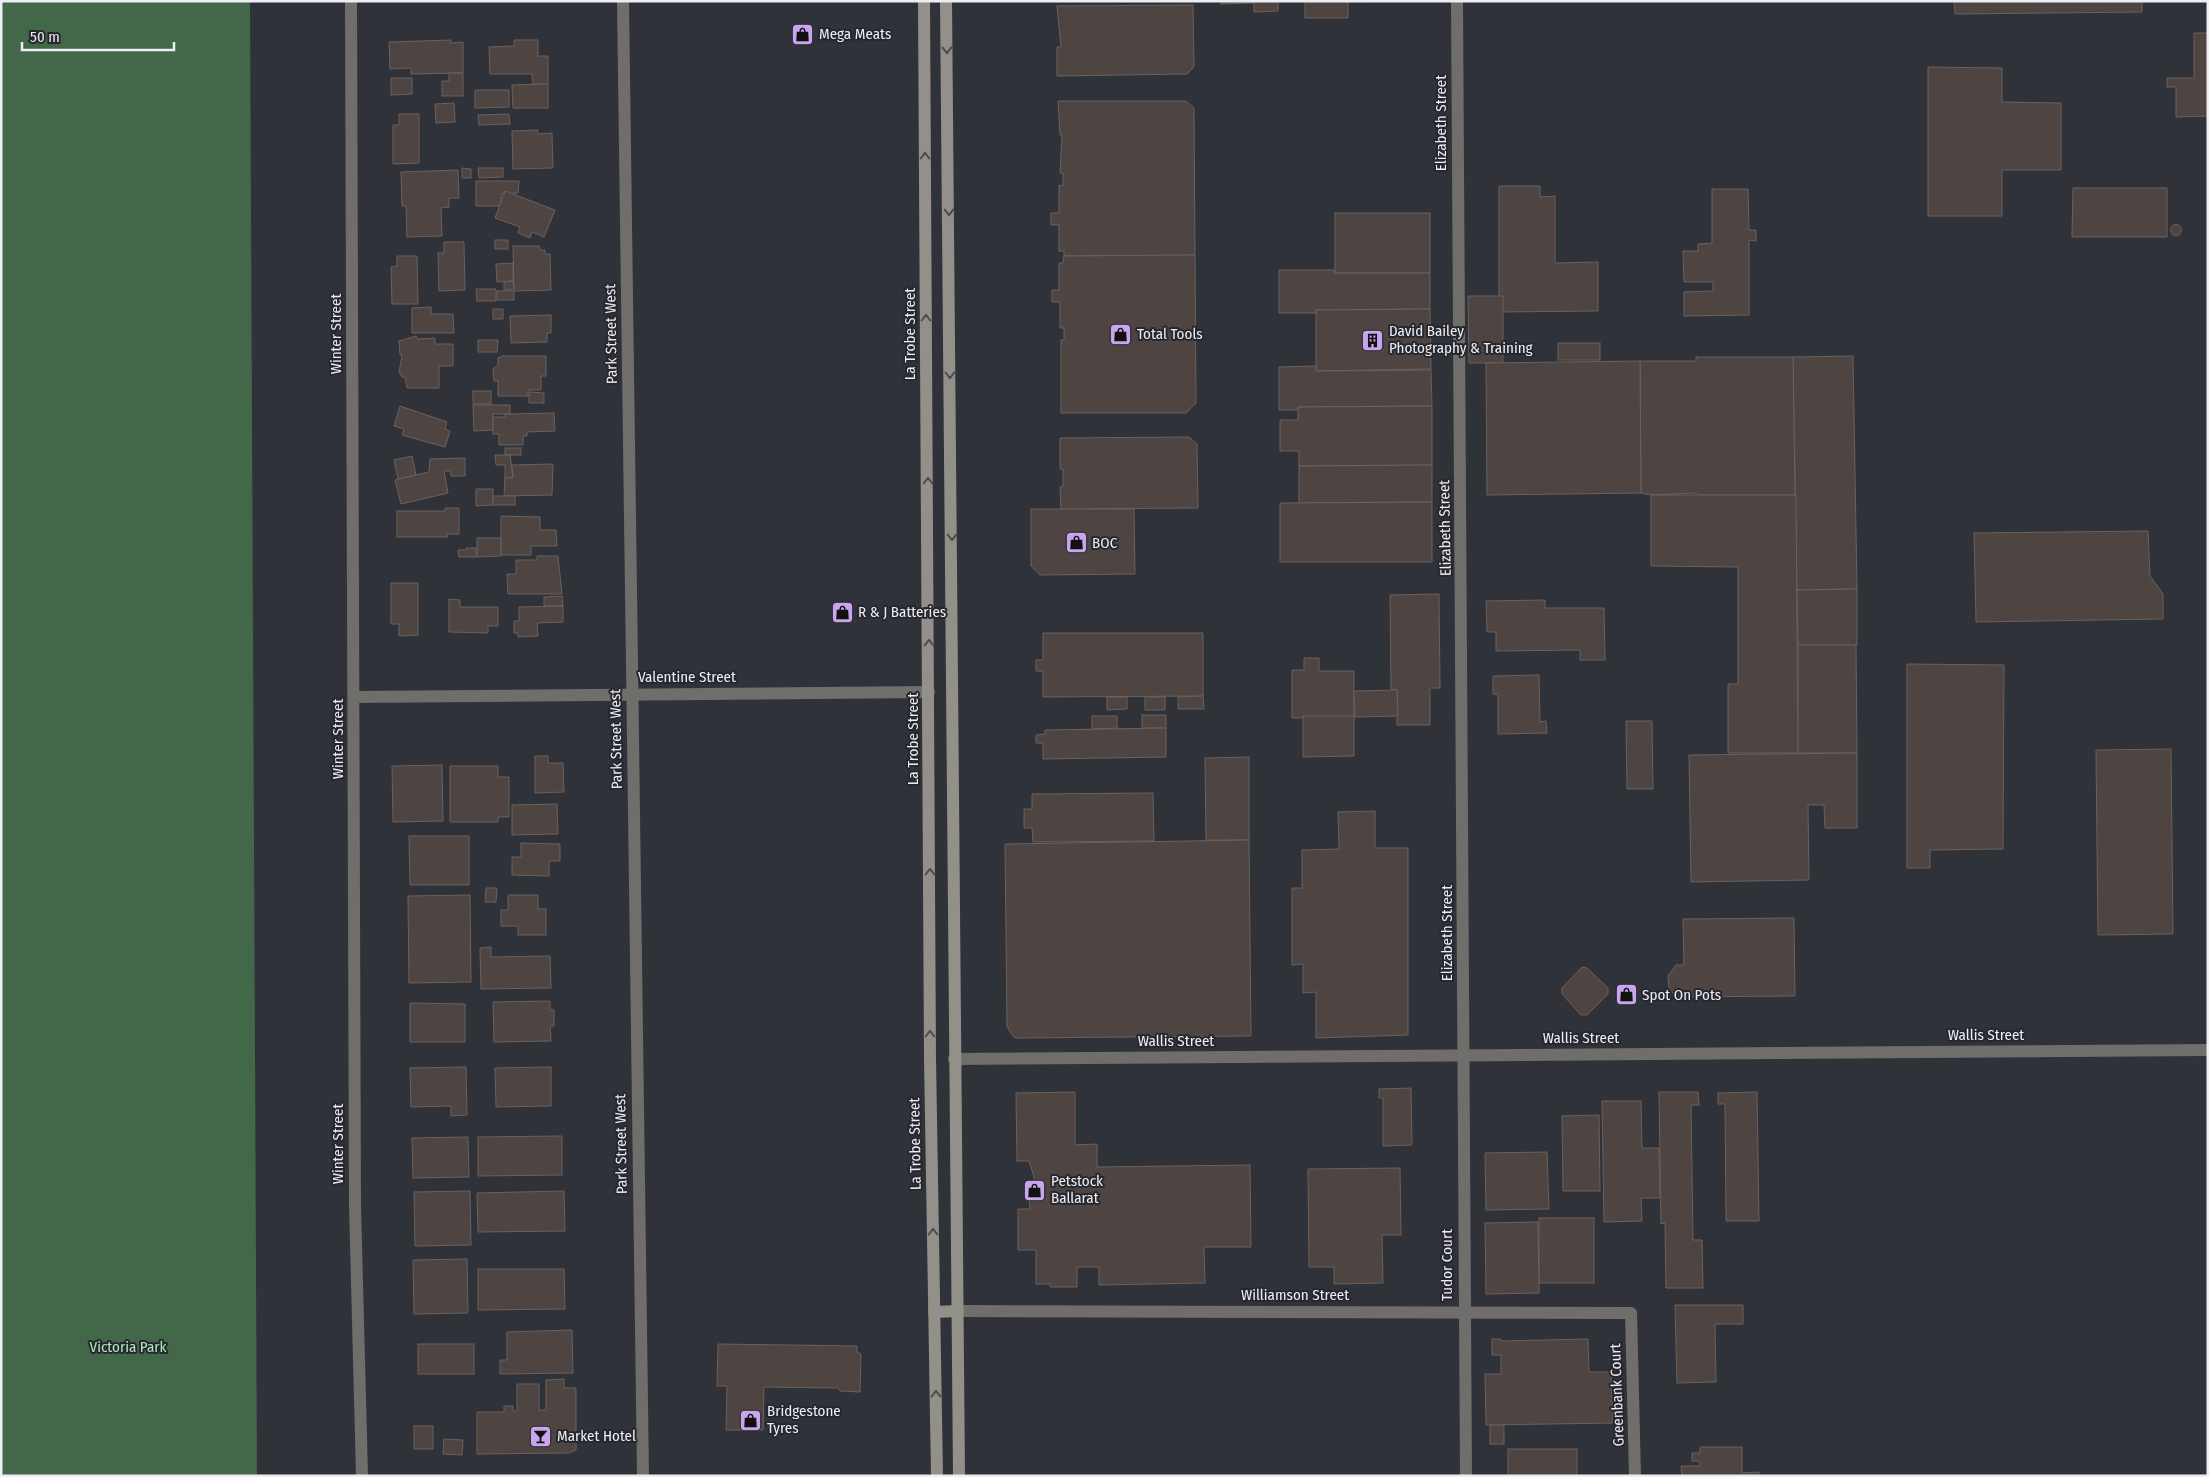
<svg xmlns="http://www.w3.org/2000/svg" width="2209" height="1477" font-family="'Fira Sans Condensed',sans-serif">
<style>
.green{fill:#436749}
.building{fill:#4e4542;stroke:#6b615e}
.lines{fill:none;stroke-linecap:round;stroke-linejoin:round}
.street{stroke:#706e6b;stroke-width:12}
.secondary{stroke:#93908a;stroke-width:12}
.oneway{stroke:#4d4c4f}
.labels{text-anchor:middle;stroke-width:4;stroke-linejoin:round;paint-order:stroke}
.poi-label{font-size:15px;fill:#edeef3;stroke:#27282f;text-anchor:start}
.street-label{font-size:15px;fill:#edeef3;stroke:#27282f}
.park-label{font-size:15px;fill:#abecb5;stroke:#27282f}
</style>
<rect width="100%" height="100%" fill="#303239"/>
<polygon class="green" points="1,1 250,1 257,1476 1,1476"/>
<g class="building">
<polygon points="1221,1 1278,1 1278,11 1254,12 1254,3 1221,4"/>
<polygon points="1305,1 1385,1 1348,2 1348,18 1305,18"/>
<polygon points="1954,1 2142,1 2142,12 1955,14"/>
<polygon points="1193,5 1194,67 1187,74 1057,76 1057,47 1061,47 1057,6"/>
<polygon points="2194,33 2208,33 2208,116 2176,117 2176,87 2167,87 2167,78 2194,78"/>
<polygon points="451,40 451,43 463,42 463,73 411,74 411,68 390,69 389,42"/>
<polygon points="514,40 538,40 538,56 548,56 548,84 533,84 532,74 490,74 489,47 514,46"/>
<polygon points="1928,67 2002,68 2002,102 2061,103 2061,170 2002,170 2002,216 1928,216"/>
<polygon points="449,73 463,73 463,96 442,96 442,81 449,81"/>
<polygon points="391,78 412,78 412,94 391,95"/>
<polygon points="548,84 548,108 513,108 512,85"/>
<polygon points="475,90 509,90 509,107 475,108"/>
<polygon points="1058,101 1186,101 1194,108 1195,255 1064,256 1064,251 1059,251 1059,225 1051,225 1051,213 1059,213 1059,185 1063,186 1063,173 1060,173 1062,135 1060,135"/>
<polygon points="454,103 455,122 436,123 435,104"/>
<polygon points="399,114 419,114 419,163 393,164 393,125 399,125"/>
<polygon points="509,114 510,124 479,125 478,115"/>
<polygon points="538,130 538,134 552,133 553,168 513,169 512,131"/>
<polygon points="462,168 471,169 471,178 462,178"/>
<polygon points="478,168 503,168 503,177 479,178"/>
<polygon points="458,170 459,198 449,198 449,207 441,208 442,236 407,237 406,206 402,206 401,172"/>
<polygon points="476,181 519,181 518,193 501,194 501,206 476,206"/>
<polygon points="1499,186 1540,186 1540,197 1555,196 1555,263 1598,262 1598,311 1499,312"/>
<polygon points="2073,188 2167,188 2167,237 2072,237"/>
<polygon points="1712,189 1748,189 1749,230 1756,230 1756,241 1749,240 1749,315 1684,316 1684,292 1713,291 1713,282 1684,282 1683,251 1698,251 1698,244 1712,243"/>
<polygon points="505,191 555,210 544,237 532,232 530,238 518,233 520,227 495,218"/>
<rect x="1335" y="213" width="95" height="60"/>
<circle cx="2176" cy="230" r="5.5"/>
<rect x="495" y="240" width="13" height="9"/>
<polygon points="444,242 464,242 465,290 439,291 438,253 444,253"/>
<polygon points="513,246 539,246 540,250 545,250 545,254 550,254 551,290 514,291"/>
<polygon points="1195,255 1196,403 1186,413 1061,413 1061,340 1064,340 1064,328 1060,328 1060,302 1052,302 1052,290 1059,290 1059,263 1063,263 1064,256"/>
<polygon points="397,256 417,256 418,304 392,304 391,267 397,266"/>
<polygon points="513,263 513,281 497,282 496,264"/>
<polygon points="1279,270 1334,270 1335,273 1430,273 1430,309 1316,310 1316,313 1279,313"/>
<polygon points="513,281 514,289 504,290 504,282"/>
<polygon points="476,289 496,289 496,301 477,301"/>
<rect x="497" y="291" width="17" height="9"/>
<polygon points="1468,296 1503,296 1503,363 1469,363"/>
<polygon points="431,307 431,314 453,314 454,333 412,333 412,308"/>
<rect x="493" y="309" width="10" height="10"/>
<polygon points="1430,309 1431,369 1316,371 1316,310"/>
<polygon points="551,315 551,333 547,333 547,342 511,343 510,316"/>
<polygon points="416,336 418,339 435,338 435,344 453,344 453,366 439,366 439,388 407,388 405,377 402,377 399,372 402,355 400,355 399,341"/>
<polygon points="478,340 498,340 497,352 478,352"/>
<rect x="1558" y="343" width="42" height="17"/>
<polygon points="503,356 546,356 546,376 541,376 541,390 528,390 528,396 498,396 498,381 494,381 493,369 498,365 498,358"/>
<polygon points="1853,356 1857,589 1797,590 1793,357"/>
<polygon points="1696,357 1793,357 1795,495 1698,495 1697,493 1651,495 1641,493 1640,361 1696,361"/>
<polygon points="1640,361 1641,493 1487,495 1486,363"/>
<polygon points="1316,366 1316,371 1431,370 1432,406 1298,407 1298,410 1279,410 1279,367"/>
<rect x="473" y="391" width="18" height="13"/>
<polygon points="529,392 544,393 544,403 529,403"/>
<polygon points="473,405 510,405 510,414 493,414 493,430 474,431"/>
<polygon points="400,406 447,422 445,429 450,431 445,447 402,435 404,429 394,426"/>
<polygon points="1432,406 1432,465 1299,466 1299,451 1280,451 1280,420 1298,420 1298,407"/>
<polygon points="554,413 555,431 527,432 527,436 523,436 523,445 499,445 499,434 493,434 493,417 505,417 505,414 510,414"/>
<polygon points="1189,437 1197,444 1198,508 1061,509 1060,487 1063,486 1063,469 1060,469 1060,438"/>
<rect x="505" y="448" width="16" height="7"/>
<polygon points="495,455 510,455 513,478 505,478 505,465 496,465"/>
<polygon points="412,456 416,475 398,479 394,460"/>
<polygon points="465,458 465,476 451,476 450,471 444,471 448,493 401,504 395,480 429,472 430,459"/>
<polygon points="553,464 552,495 504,496 505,478 513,478 512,465"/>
<polygon points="1432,465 1432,502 1299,503 1299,466"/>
<polygon points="476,489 493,489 493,505 476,506"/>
<polygon points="1651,495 1796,495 1798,753 1728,753 1728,684 1738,684 1738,567 1651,566"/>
<rect x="493" y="496" width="22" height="9"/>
<polygon points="1432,502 1432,562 1280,562 1280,503"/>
<polygon points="445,508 459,508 459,534 447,534 447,537 397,537 397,511 445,511"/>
<polygon points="1031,509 1134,509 1135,574 1040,575 1031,566"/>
<polygon points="501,516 540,517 540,530 556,530 557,546 531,546 531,555 501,555"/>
<polygon points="2148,531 2150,576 2163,594 2163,619 1976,622 1974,533"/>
<polygon points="477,538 501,538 501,556 477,557"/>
<polygon points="466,548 476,548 476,557 459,557 458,550 466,550"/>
<polygon points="537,556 558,556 562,594 508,594 507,574 516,574 516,560 537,560"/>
<polygon points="391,583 418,583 418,635 399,636 399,624 391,624"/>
<polygon points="1857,589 1857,645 1798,645 1797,590"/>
<polygon points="1439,594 1440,688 1430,688 1430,725 1397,725 1397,690 1391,689 1390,595"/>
<polygon points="562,596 563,606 544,606 544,597"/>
<polygon points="449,599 460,600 460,607 498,607 498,626 488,626 488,633 449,632"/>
<polygon points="1545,600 1545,608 1604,608 1605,660 1580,660 1580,650 1496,651 1496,632 1487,632 1486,601"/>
<polygon points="563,606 563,622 537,623 538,636 518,637 518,633 514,633 514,621 519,621 519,607"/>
<polygon points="1043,633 1203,633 1203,696 1043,697 1043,671 1036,671 1036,660 1043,660"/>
<polygon points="1798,645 1856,645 1857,753 1798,753"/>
<polygon points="1304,658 1319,658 1319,671 1354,671 1354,718 1292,718 1292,670 1304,670"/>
<polygon points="1907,664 2004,665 2003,849 1930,850 1930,868 1907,868"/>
<polygon points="1539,675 1540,722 1546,721 1547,733 1498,734 1498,694 1493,694 1493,676"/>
<polygon points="1397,690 1398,716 1355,717 1354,691"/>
<polygon points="1203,696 1204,709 1178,709 1178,697"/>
<polygon points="1107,697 1127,697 1127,709 1107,710"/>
<rect x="1145" y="697" width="20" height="13"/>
<rect x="1142" y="715" width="24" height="13"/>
<polygon points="1092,716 1117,716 1117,728 1092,729"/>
<polygon points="1303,716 1354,716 1354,756 1303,757"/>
<polygon points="1626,721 1652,721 1653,789 1627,789"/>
<polygon points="1166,728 1166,757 1043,759 1043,743 1036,743 1036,735 1045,734 1045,730"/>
<polygon points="2171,749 2173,934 2098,935 2096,750"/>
<polygon points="1857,753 1857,828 1825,828 1824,805 1808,805 1809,880 1691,882 1689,755"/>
<polygon points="535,756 548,756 548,763 563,763 564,792 535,793"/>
<polygon points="1249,757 1249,840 1206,840 1205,758"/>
<polygon points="442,765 443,821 393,822 392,766"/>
<polygon points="450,766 498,766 498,777 509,777 509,817 498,817 498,822 450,822"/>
<polygon points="1153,793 1154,841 1033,842 1032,828 1024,828 1024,809 1032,809 1032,794"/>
<polygon points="557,804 558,834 512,835 512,805"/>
<polygon points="1375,811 1375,848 1408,848 1408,1035 1316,1038 1316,992 1303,993 1303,964 1292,965 1292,888 1302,888 1302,850 1339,849 1338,812"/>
<polygon points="409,836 469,836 469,885 410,885"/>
<polygon points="1249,840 1251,1036 1015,1038 1010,1032 1007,1026 1005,844"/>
<polygon points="521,843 560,844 560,861 549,861 549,876 512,875 512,857 521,857"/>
<polygon points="486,888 497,888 496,902 485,902"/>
<polygon points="470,895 471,982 409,983 408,896"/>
<polygon points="508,895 538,895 538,909 546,909 546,935 518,935 518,926 501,926 501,910 508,910"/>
<polygon points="1794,918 1795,996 1676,997 1669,988 1668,976 1676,965 1684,965 1683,919"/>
<polygon points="491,947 491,957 550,956 551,988 481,989 480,948"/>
<polygon points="1582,967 1587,968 1608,988 1608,994 1587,1015 1581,1015 1562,994 1562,988"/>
<polygon points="550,1001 550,1010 554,1010 554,1026 550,1026 551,1041 494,1042 493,1002"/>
<polygon points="410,1003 465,1004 465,1042 410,1042"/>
<polygon points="466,1067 467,1115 451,1116 451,1106 411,1107 410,1068"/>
<polygon points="551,1067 551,1106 496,1107 495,1068"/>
<polygon points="1411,1088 1412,1145 1383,1146 1383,1098 1379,1098 1379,1089"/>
<polygon points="1075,1092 1075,1145 1097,1144 1097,1167 1250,1165 1251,1247 1204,1247 1205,1283 1099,1285 1099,1267 1077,1267 1077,1287 1050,1287 1050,1284 1036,1284 1036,1250 1018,1250 1018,1209 1030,1209 1028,1184 1034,1183 1034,1177 1029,1161 1017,1161 1016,1093"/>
<polygon points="1659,1092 1698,1092 1699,1105 1691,1105 1693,1240 1702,1240 1703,1288 1666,1288 1665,1223 1661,1224"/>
<polygon points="1757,1092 1759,1221 1726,1221 1725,1104 1718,1104 1718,1093"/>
<polygon points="1602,1101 1641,1101 1642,1148 1659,1148 1660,1198 1641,1198 1642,1221 1604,1222"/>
<polygon points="1599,1115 1600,1191 1563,1191 1562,1116"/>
<polygon points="562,1136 562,1175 478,1176 478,1137"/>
<polygon points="468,1137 469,1177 413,1178 412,1138"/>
<polygon points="1547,1152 1549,1209 1486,1210 1485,1153"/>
<polygon points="1400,1168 1401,1235 1382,1235 1383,1283 1334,1284 1334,1267 1309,1267 1308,1169"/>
<polygon points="470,1191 471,1245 415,1246 414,1192"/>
<polygon points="564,1191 565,1231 478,1232 477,1193"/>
<rect x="1539" y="1218" width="55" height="65"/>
<polygon points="1538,1222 1539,1293 1486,1294 1485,1223"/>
<polygon points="467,1259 468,1313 414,1314 413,1260"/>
<polygon points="478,1269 564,1269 565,1309 478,1310"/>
<polygon points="1675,1305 1743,1305 1743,1324 1715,1324 1716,1382 1677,1383"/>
<polygon points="572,1330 573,1373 500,1374 500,1360 507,1360 507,1332"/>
<polygon points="1492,1339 1501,1339 1501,1341 1588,1339 1589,1372 1611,1372 1613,1423 1486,1425 1485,1374 1501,1374 1501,1355 1492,1355"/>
<rect x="418" y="1344" width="56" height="30"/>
<polygon points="718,1344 857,1346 857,1352 861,1354 860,1392 840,1391 838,1388 764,1387 763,1430 726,1430 727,1386 717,1386"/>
<polygon points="564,1379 564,1388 576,1388 576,1450 569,1453 477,1454 477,1412 504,1412 504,1406 513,1406 513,1411 517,1411 517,1384 539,1384 539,1410 546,1410 546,1380"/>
<rect x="1490" y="1425" width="14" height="19"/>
<rect x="414" y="1426" width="19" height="23"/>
<polygon points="444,1439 463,1440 462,1455 443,1454"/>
<polygon points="1700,1447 1742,1447 1742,1473 1759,1472 1758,1476 1682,1476 1681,1466 1700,1466 1699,1461 1692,1461 1692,1453 1700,1453"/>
<rect x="1508" y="1449" width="69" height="27"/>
</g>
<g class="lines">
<g class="street">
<polyline points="351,1 355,1205 362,1476"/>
<polyline points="623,1 643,1476"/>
<polyline points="1457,1 1466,1476"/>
<polyline points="354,697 929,692"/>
<polyline points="954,1059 2208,1050"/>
<polyline points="958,1311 1631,1313 1635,1476"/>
</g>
<g class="secondary">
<polyline points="924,1 930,1059 937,1476"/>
<polyline points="946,1 959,1476"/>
<polyline points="934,1312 958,1311"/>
</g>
</g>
<defs><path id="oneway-chevron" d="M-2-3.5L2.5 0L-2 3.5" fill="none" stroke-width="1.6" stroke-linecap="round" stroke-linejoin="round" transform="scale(1.25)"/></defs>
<g class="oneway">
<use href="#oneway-chevron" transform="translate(947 50) rotate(89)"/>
<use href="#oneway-chevron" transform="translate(925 156) rotate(-90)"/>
<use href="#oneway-chevron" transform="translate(949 212) rotate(89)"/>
<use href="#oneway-chevron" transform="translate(926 318) rotate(-90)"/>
<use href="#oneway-chevron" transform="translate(950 375) rotate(89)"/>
<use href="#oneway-chevron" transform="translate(928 481) rotate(-90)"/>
<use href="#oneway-chevron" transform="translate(952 537) rotate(90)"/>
<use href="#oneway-chevron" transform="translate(929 643) rotate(-90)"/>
<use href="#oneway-chevron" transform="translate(930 872) rotate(-90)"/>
<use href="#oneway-chevron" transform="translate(930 1034) rotate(-90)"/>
<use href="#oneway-chevron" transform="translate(933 1232) rotate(-91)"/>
<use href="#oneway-chevron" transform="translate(936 1394) rotate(-91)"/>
</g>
<defs>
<symbol id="shop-square" viewBox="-11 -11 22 22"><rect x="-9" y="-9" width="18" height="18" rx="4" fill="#c9a5ee" stroke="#27282f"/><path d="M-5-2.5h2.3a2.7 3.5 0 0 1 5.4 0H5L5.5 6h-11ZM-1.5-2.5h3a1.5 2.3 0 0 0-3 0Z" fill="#111"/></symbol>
<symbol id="building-square" viewBox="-11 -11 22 22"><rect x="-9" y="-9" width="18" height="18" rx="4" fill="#c9a5ee" stroke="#27282f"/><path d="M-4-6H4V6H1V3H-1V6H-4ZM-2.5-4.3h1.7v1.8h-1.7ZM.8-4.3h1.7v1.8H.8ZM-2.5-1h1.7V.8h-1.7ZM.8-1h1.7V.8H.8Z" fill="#111"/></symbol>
<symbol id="bar-square" viewBox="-11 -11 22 22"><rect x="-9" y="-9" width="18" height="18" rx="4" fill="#c9a5ee" stroke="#27282f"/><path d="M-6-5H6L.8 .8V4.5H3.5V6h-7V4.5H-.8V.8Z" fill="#111"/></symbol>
</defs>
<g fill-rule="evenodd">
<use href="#shop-square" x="790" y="22" width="25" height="25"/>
<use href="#shop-square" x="1108" y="322" width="25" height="25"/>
<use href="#building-square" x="1360" y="328" width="25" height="25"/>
<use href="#shop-square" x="1064" y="530" width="25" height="25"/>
<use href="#shop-square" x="830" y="600" width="25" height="25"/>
<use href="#shop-square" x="1614" y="982" width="25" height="25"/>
<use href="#shop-square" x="1022" y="1178" width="25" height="25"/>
<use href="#shop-square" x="738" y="1408" width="25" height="25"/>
<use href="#bar-square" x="528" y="1424" width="25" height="25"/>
</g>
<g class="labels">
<g class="poi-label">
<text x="819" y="39">Mega Meats</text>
<text x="1389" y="336">David Bailey<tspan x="1389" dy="17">Photography &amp; Training</tspan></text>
<text x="1137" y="339">Total Tools</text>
<text x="1092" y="548">BOC</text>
<text x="858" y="617">R &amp; J Batteries</text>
<text x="1642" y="1000">Spot On Pots</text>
<text x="1051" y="1186">Petstock<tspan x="1051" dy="17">Ballarat</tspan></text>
<text x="767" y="1416">Bridgestone<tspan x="767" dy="17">Tyres</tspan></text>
<text x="557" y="1441">Market Hotel</text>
</g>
<g class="street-label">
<text transform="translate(1441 123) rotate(-90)" y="5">Elizabeth Street</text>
<text transform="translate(336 334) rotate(-90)" y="5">Winter Street</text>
<text transform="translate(611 334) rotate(-91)" y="5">Park Street West</text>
<text transform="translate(910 334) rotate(-90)" y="5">La Trobe Street</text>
<text transform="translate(1445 528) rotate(-91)" y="5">Elizabeth Street</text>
<text x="687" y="682">Valentine Street</text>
<text transform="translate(338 739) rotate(-90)" y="5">Winter Street</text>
<text transform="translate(616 739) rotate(-91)" y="5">Park Street West</text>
<text transform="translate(913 739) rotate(-90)" y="5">La Trobe Street</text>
<text transform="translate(1447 933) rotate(-90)" y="5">Elizabeth Street</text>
<text x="1986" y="1040">Wallis Street</text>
<text x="1581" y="1043">Wallis Street</text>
<text x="1176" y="1046">Wallis Street</text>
<text transform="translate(338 1144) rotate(-90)" y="5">Winter Street</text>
<text transform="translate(621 1144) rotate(-91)" y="5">Park Street West</text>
<text transform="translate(915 1144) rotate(-91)" y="5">La Trobe Street</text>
<text transform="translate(1447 1265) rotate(-90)" y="5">Tudor Court</text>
<text x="1295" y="1300">Williamson Street</text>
<text transform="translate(1617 1395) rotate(-92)" y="5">Greenbank Court</text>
</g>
<g class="park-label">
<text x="128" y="1352">Victoria Park</text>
</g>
</g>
<rect width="2209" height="1477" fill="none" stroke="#edeef3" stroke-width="5"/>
<path d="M22 42v8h152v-8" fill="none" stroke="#edeef3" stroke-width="2.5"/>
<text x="30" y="42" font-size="15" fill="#edeef3" stroke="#27282f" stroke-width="4" paint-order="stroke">50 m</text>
</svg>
